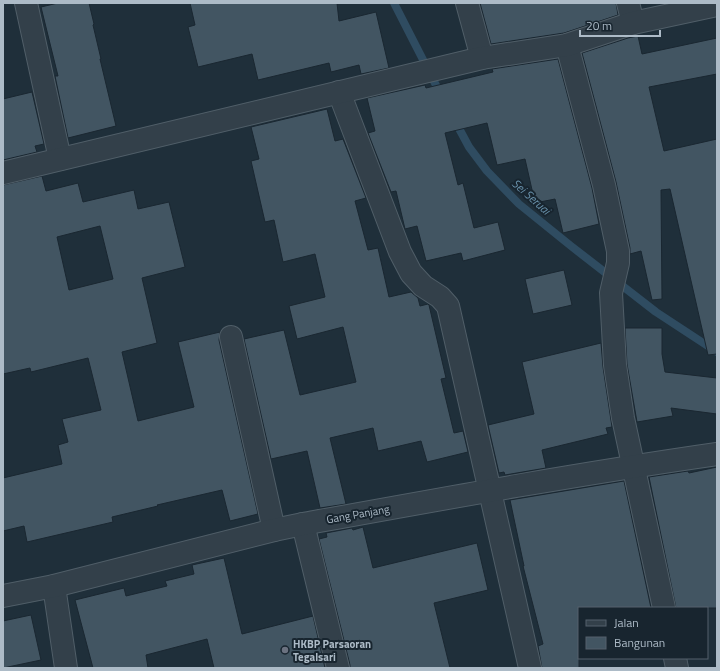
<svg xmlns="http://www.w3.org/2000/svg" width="720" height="671" font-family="'Titillium Web',sans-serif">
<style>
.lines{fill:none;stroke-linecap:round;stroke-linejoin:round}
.stream{stroke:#2f4c61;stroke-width:8}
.building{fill:#425562;stroke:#1a2731;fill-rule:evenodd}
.minor-casing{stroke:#505e68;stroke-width:24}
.minor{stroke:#33404a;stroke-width:22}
.worship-dot{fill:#6b7280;stroke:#18252f;stroke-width:1.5}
.labels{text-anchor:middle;stroke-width:4;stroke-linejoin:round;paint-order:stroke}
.street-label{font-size:11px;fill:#adbbc7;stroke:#18252f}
.poi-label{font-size:11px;font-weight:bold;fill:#adbbc7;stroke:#18252f;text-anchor:start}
.water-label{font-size:12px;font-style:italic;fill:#6a93ad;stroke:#18252f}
</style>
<rect width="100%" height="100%" fill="#1f2f3a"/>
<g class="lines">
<g class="stream">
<polyline points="394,3 441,95"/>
<polyline points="455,121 469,147 487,171 519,204 571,246 656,312 717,352"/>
</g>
</g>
<g class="building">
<polygon points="58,3 89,3 94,24 93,25 101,59 100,59 116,126 68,138 55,76 58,76 41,7"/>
<polygon points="190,3 337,3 339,21 376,12 389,68 361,74 359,65 331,72 329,63 258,80 252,54 198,67 188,27 195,25"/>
<polygon points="480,3 616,3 618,15 564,33 491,44"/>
<polygon points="638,36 642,54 717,38 717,74 649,87 664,151 717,139 717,354 708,355 670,189 661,190 662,299 652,300 641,251 630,254 630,248 616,182 582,53 628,38"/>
<polygon points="558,59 592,188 599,224 563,233 555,199 535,203 525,159 497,165 487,123 445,133 458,185 463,183 474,228 498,222 505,250 463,261 461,253 426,261 417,226 405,229 396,191 391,192 368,133 375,131 367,98 425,85 426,88 493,72 492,69"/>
<polygon points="32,92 44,144 35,146 37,152 3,160 3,99"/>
<polygon points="327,109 335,141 343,139 366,198 355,201 368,250 378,248 389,297 411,292 418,298 420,306 428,304 429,305 446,378 441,379 454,433 463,431 468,452 427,462 421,441 378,451 373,428 330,438 346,504 320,508 307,451 271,459 244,339 284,330 300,395 356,382 343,327 297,339 289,306 325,297 315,254 283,262 274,220 265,222 251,161 259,159 251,127"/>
<path d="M 42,176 L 46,191 L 78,183 L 83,202 L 134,190 L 138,209 L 169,202 L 185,267 L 142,278 L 157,343 L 122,352 L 138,421 L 194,407 L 178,342 L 220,332 L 219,340 L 258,514 L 230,521 L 222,490 L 157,505 L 158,506 L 112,517 L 113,522 L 27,542 L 24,526 L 3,531 L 3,478 L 62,464 L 58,445 L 68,442 L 62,419 L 101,410 L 88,358 L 31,372 L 30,368 L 3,374 L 3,185 ZM 100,226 L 113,279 L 69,290 L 57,237 Z"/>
<polygon points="564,270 572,305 533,314 525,279"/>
<polygon points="625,328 662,328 662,354 665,372 717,378 717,414 671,408 673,416 637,422 627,364"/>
<polygon points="601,343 603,367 612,427 606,428 608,434 542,450 546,468 505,475 504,472 499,473 488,425 534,414 522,362"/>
<polygon points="717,467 717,608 676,608 649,477 688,471 689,473"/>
<polygon points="624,481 651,608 579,608 579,668 542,668 538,646 543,644 523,566 524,566 510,500"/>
<polygon points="363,527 373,568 477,543 488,590 434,603 450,668 350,668 350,665 319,539 327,537 326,533 352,528 353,530"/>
<polygon points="224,558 242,634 313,616 325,668 214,668 207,639 146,655 148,668 93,668 75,600 124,588 126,596 167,586 165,581 194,574 192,565"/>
<polygon points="31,615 41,660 3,668 3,621"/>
</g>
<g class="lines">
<defs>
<g id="minor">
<polyline points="26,3 60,159"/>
<polyline points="467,3 482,58"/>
<polyline points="628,3 633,23"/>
<polyline points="567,45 604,185 615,237 618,251 618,263 611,293 615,365 623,418 664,608"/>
<polyline points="339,92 400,252 411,273 423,286 440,297 448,306 530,668"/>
<polyline points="3,173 482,58 567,45 633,23 717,5"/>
<polyline points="231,337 274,530"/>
<polyline points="303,524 338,668"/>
<polyline points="54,586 66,668"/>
<path d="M 3,596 L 54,586 L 274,530 L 303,524 C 441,499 578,474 717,454"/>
<polyline points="675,658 677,668"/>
</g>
</defs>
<use href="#minor" class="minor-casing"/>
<use href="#minor" class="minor"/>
</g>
<circle class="worship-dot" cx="285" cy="650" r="4"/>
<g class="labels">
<g class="street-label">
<text transform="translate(358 514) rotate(-10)" y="4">Gang Panjang</text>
</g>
<g class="poi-label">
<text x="293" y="648">HKBP Parsaoran<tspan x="293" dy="13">Tegalsari</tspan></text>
</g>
<g class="water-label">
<text transform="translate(531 197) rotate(42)" y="4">Sei Seruai</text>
</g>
</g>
<rect width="720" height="671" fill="none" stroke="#adbbc7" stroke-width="8"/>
<rect x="578" y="607" width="130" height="52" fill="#18252f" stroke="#54616c"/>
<rect x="586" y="620" width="20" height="6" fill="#33404a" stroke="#54616c"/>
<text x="614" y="627" font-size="12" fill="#adbbc7">Jalan</text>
<rect x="586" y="637" width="20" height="12" fill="#425562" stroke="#54616c"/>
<text x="614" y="647" font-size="12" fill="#adbbc7">Bangunan</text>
<path d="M580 30v6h80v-6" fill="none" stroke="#adbbc7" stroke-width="2"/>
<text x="586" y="30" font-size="12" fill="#adbbc7" stroke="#18252f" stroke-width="3" paint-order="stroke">20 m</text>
</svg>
